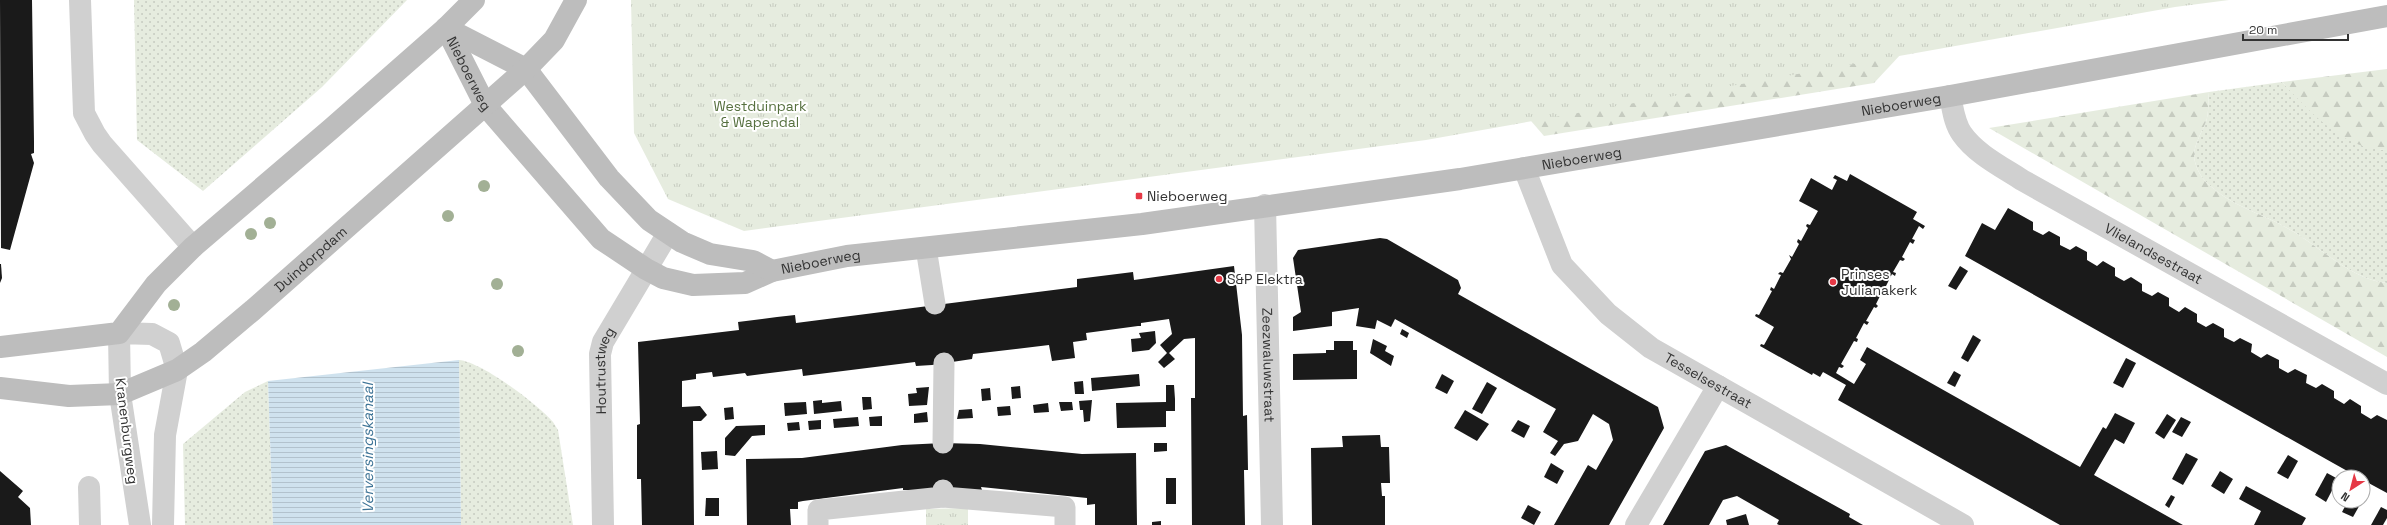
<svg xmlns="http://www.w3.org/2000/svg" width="2387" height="525" font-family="'Space Grotesk',sans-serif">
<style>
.grass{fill:url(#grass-dots)}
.forest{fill:url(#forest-firs)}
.park{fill:url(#park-tufts)}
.water{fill:url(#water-rules)}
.building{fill:#1a1a1a}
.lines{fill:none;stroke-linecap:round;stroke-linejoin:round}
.lane{stroke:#d0d0d0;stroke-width:21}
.street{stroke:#d0d0d0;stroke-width:22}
.secondary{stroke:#bdbdbd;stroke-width:22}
.tree{fill:#a2b095}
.poi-dot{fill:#e63946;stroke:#fff;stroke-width:1.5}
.labels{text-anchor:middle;stroke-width:4;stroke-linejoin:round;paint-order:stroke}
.street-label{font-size:14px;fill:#333;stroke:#fff}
.park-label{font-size:14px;fill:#56703f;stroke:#fff}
.poi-label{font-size:14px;fill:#333;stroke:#fff;text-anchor:start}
.water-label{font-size:15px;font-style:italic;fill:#3f7597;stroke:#fff}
</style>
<defs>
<pattern id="grass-dots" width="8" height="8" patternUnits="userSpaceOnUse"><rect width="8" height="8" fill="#e6ecdf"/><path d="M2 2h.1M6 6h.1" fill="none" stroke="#c6cbc0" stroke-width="1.8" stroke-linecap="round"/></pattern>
<pattern id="forest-firs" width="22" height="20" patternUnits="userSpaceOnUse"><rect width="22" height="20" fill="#e6ecdf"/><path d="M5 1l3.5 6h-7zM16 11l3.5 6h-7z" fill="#c6cbc0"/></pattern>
<pattern id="park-tufts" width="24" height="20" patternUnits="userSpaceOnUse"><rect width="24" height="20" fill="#e6ecdf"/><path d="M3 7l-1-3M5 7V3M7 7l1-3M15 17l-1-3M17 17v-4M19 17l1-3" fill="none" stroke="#c6cbc0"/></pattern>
<pattern id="water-rules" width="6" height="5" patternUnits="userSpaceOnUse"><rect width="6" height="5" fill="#cfe2ee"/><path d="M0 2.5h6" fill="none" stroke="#b2c2cd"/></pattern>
</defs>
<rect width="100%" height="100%" fill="#fff"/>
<g class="grass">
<polygon points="134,0 407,0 322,87 203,191 137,140"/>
<path d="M 2282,82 L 2306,106 L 2381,150 L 2387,150 L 2387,283 C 2349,279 2319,245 2287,228 C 2263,214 2235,207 2214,189 C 2205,182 2198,174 2195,162 C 2191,149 2201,134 2206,122 C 2209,113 2208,101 2209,92 Z"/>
<path d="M 459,360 C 482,362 537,404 553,422 L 558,430 L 573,525 L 461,525 Z"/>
<polygon points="268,381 273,525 185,525 183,444 245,392"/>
</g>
<g class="forest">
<polygon points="1558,0 1902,53 1874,83 1544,136 1525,114"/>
<path d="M 2387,69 L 2387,150 C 2343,150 2310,111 2282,82 Z"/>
<path d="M 2209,92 C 2208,101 2209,113 2206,122 C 2201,134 2191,149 2195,162 C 2198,174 2205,182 2214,189 C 2235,207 2263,214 2287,228 C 2319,245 2349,279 2387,283 L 2387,357 L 1989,128 Z"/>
</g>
<g class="park">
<polygon points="631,0 2229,0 2175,7 1426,140 744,231 668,199 634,133"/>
<polygon points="968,508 968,525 926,525 926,509"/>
</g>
<polygon class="water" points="459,360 461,525 273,525 268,381"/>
<g class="building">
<polygon points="0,0 32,0 34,142 34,153 31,154 34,163 10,250 1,248 1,251"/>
<polygon points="1850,174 1917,212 1913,219 1925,226 1923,229 1919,226 1912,239 1915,240 1913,244 1910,242 1902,257 1905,259 1903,261 1900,260 1893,272 1896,273 1895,276 1892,274 1884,290 1885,293 1882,292 1876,304 1878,306 1876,308 1874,307 1866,321 1869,322 1867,325 1864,323 1856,338 1858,339 1857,342 1854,341 1841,364 1844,366 1842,368 1839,367 1836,373 1854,384 1866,364 1860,360 1867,347 2080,467 2103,427 2106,429 2115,413 2135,423 2124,444 2115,439 2094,475 2183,525 2060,525 1838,400 1846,385 1823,372 1820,377 1813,373 1812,375 1760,346 1761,344 1764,345 1774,327 1755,316 1756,314 1759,315 1772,291 1770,290 1771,287 1774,289 1781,275 1778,274 1780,272 1783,273 1791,259 1789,255 1792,257 1799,244 1797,242 1798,239 1801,241 1808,228 1806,226 1807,224 1810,225 1818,211 1799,201 1811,178 1832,190 1837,180 1833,178 1835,175 1847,181"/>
<polygon points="2008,208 2033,222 2033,230 2043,235 2049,231 2060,237 2060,245 2070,250 2076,246 2087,252 2087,260 2097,266 2103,261 2115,268 2115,276 2124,281 2131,277 2142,284 2142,291 2152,296 2158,292 2169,298 2169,306 2179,312 2185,307 2197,314 2197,322 2206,327 2213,323 2224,329 2224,337 2234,342 2240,338 2252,344 2251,352 2261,358 2267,354 2279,360 2279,368 2288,373 2295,369 2307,375 2306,383 2316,388 2322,384 2334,391 2334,398 2344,404 2350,399 2361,406 2361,413 2371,419 2377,415 2387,420 2387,493 2363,480 2363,477 2358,477 2333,463 1965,256 1982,223 1995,230"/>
<polygon points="1380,238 1387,239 1458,280 1461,288 1458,294 1658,407 1664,428 1609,525 1554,525 1588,465 1596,470 1613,440 1609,424 1593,414 1578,441 1564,444 1555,456 1550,453 1558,441 1543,432 1556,409 1395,319 1391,327 1377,320 1375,329 1356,326 1359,308 1332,312 1332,326 1293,331 1293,317 1301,312 1293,258 1298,250"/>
<polygon points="1,264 2,278 0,283 0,264"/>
<polygon points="1234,266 1242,335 1243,416 1247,415 1248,470 1244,470 1245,525 1192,525 1191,398 1195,398 1195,338 1184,339 1169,353 1175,359 1164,368 1158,362 1167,353 1160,345 1172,334 1169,319 1141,323 1141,326 1138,326 1086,333 1087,340 1073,342 1075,358 1052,361 1049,345 973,354 972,359 932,365 916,366 915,362 803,376 802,369 747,376 745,373 713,377 712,372 696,374 696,379 682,381 682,407 700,406 707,415 701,421 693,421 694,525 642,525 641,479 637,479 637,425 640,424 638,342 739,330 738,322 777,317 795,315 796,323 1077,287 1077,279 1133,272 1134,280"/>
<polygon points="1960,266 1968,271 1956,290 1948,286"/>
<polygon points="1402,329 1409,333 1407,338 1400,334"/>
<polygon points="1155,331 1156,343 1149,350 1132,352 1131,339 1141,338 1139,333"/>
<polygon points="1973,335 1981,340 1968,362 1961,358"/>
<polygon points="1373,339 1387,346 1385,351 1394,356 1391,366 1370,353"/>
<polygon points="1334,341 1353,341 1353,350 1357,350 1357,379 1293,380 1293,354 1326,353 1326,350 1334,350"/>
<polygon points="2126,358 2136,363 2123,388 2113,383"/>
<polygon points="1954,371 1961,375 1955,387 1947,383"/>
<polygon points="1139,374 1140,386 1092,391 1091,378"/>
<polygon points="1442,374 1454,381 1447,394 1435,388"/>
<polygon points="1083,381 1084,394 1075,394 1074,382"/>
<polygon points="1487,382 1497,388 1482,414 1472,409"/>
<polygon points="1166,385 1174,385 1175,399 1175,411 1166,411 1166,427 1117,428 1116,403 1166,402"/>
<polygon points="1020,386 1021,398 1012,399 1011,387"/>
<polygon points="929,387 927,405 909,406 908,394 917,393 916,388"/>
<polygon points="990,388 991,400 982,401 981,389"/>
<polygon points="862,397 871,397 872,409 863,410"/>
<polygon points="822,400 822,403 841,401 842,411 814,414 813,401"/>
<polygon points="1092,400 1090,421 1084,422 1083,410 1080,410 1079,401"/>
<polygon points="806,402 807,414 785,416 784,403"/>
<polygon points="1059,402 1072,402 1073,410 1061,411"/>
<polygon points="1048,403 1049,412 1034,413 1033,405"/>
<polygon points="1010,406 1011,415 998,416 997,407"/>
<polygon points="733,407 734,419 725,420 724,408"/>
<polygon points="972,409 973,418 957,419 959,410"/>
<polygon points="1465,410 1489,424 1477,441 1454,428"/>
<polygon points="927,412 928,422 914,423 914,414"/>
<polygon points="2167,414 2176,420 2164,439 2155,433"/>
<polygon points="882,416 882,426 870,426 869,417"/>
<polygon points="858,417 859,426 834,428 833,419"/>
<polygon points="2181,417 2191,422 2182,437 2172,432"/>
<polygon points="821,420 821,429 809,430 808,421"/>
<polygon points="1518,420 1530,426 1524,438 1511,431"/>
<polygon points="799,422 800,430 788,431 787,423"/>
<polygon points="765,425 765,435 752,436 735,456 725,455 725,438 736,426"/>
<polygon points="1380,435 1381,447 1389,447 1390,483 1381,483 1382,496 1385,496 1385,525 1312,525 1311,448 1343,447 1342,436"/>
<polygon points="943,443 980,444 1082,454 1136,453 1137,525 1095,525 1095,504 1087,505 1087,498 981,487 982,490 903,490 903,488 803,501 798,502 798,509 790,509 791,525 747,525 746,459 802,458 902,445"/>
<polygon points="1154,443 1167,443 1167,451 1154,452"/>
<polygon points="1726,445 1850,514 1849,517 1863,525 1779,525 1777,524 1779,520 1737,496 1723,500 1709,525 1663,525 1705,451"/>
<polygon points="717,451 718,469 702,470 701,452"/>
<polygon points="2186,453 2198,459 2183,485 2172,479"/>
<polygon points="2288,455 2298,461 2288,479 2277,473"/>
<polygon points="1551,463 1564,471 1557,484 1544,477"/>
<polygon points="0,471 23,491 18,497 30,508 31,525 0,525"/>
<polygon points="2220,471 2233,479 2224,494 2211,486"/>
<polygon points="2327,473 2338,479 2326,502 2315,495"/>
<rect x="1166" y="478" width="10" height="26"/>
<polygon points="2246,486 2306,518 2302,525 2254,525 2261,511 2239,499"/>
<polygon points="2171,495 2175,497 2169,508 2165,505"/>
<polygon points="706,498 719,498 719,516 705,516"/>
<polygon points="2348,501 2362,501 2353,517 2342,512"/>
<polygon points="1528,505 1541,512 1534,525 1521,518"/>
<polygon points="2381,507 2387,510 2387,518 2383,525 2371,525"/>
<polygon points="1746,514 1749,525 1727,525 1726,520"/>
<polygon points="1161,521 1161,525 1152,525 1152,522"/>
</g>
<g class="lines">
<g class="lane">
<polyline points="926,248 935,304"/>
<polyline points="943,443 944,363"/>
<polyline points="943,497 1065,507 1065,525"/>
<polyline points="818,525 818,510 943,497 943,490"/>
</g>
<g class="street">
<polyline points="80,0 84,113 95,134 102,144 193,247"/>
<path id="s1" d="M 1950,96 C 1953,109 1954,123 1962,134 C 1976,154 2002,167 2022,180 L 2387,384"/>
<path id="s2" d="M 1524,168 L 1562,265 L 1608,314 L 1651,348 L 1963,525"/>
<path id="s3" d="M 1265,205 L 1272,525"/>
<polyline points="89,487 90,525"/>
<polyline points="140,525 120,394 119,333 152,334 169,343 177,370 165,435 163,525"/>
<path id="s4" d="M 603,525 L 600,354 L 603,342 L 668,233"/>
<polyline points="1636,525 1718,386"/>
</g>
<g class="secondary">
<path id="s5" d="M 446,28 L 485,105 L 601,239 L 646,269 L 663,278 L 693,285 L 745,283 L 772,271 L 847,256 L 1142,224 L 1460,179 L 1950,96 L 2387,16"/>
<polyline points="446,28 526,69 609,178 649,220 682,242 710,254 753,261 772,271"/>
<polyline points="0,347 119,333 156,284 193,247 331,129 446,28 474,0"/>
<path id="s6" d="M 0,388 L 69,396 L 120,394 L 177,370 L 203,352 L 253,310 L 526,69 L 554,40 L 576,0"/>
</g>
</g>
<g class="tree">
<circle cx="484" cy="186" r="6"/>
<circle cx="448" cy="216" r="6"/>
<circle cx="270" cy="223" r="6"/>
<circle cx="251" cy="234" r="6"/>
<circle cx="497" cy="284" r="6"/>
<circle cx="174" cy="305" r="6"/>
<circle cx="518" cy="351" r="6"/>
</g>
<g class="poi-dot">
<rect x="1135" y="192" width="8" height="8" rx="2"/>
<circle cx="1219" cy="279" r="4"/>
<circle cx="1833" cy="282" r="4"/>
</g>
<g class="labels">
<g class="street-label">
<text dy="5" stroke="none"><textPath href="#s5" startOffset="51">Nieboerweg</textPath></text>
<text dy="5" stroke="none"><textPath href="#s5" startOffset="1591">Nieboerweg</textPath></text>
<text dy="5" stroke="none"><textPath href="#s5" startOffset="1267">Nieboerweg</textPath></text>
<text dy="5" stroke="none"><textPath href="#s1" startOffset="267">Vlielandsestraat</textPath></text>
<text dy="5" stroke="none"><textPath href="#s6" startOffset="356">Duindorpdam</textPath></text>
<text dy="5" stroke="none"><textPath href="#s5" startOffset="499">Nieboerweg</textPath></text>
<text dy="5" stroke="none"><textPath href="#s3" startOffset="160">Zeezwaluwstraat</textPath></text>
<text dy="5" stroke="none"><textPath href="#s4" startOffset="155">Houtrustweg</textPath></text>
<text dy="5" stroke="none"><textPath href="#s2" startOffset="292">Tesselsestraat</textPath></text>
<text transform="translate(127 431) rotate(83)" y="5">Kranenburgweg</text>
</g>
<g class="park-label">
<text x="760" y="111">Westduinpark<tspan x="760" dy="16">&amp; Wapendal</tspan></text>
</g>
<g class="poi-label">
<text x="1147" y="201">Nieboerweg</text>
<text x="1841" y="279">Prinses<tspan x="1841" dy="16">Julianakerk</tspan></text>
<text x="1227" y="284">S&amp;P Elektra</text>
</g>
<g class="water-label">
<text transform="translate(368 448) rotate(-90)" y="5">Verversingskanaal</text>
</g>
</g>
<g transform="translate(2351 489) rotate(216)"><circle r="19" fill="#ffffff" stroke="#adadad"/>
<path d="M0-3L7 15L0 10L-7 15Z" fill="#e63946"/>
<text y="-6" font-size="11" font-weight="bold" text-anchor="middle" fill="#333333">N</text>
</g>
<path d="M2243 34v6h105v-6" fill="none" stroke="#333333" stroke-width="2"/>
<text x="2249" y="34" font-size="12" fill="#333333" stroke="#ffffff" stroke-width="3" paint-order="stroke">20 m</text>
</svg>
